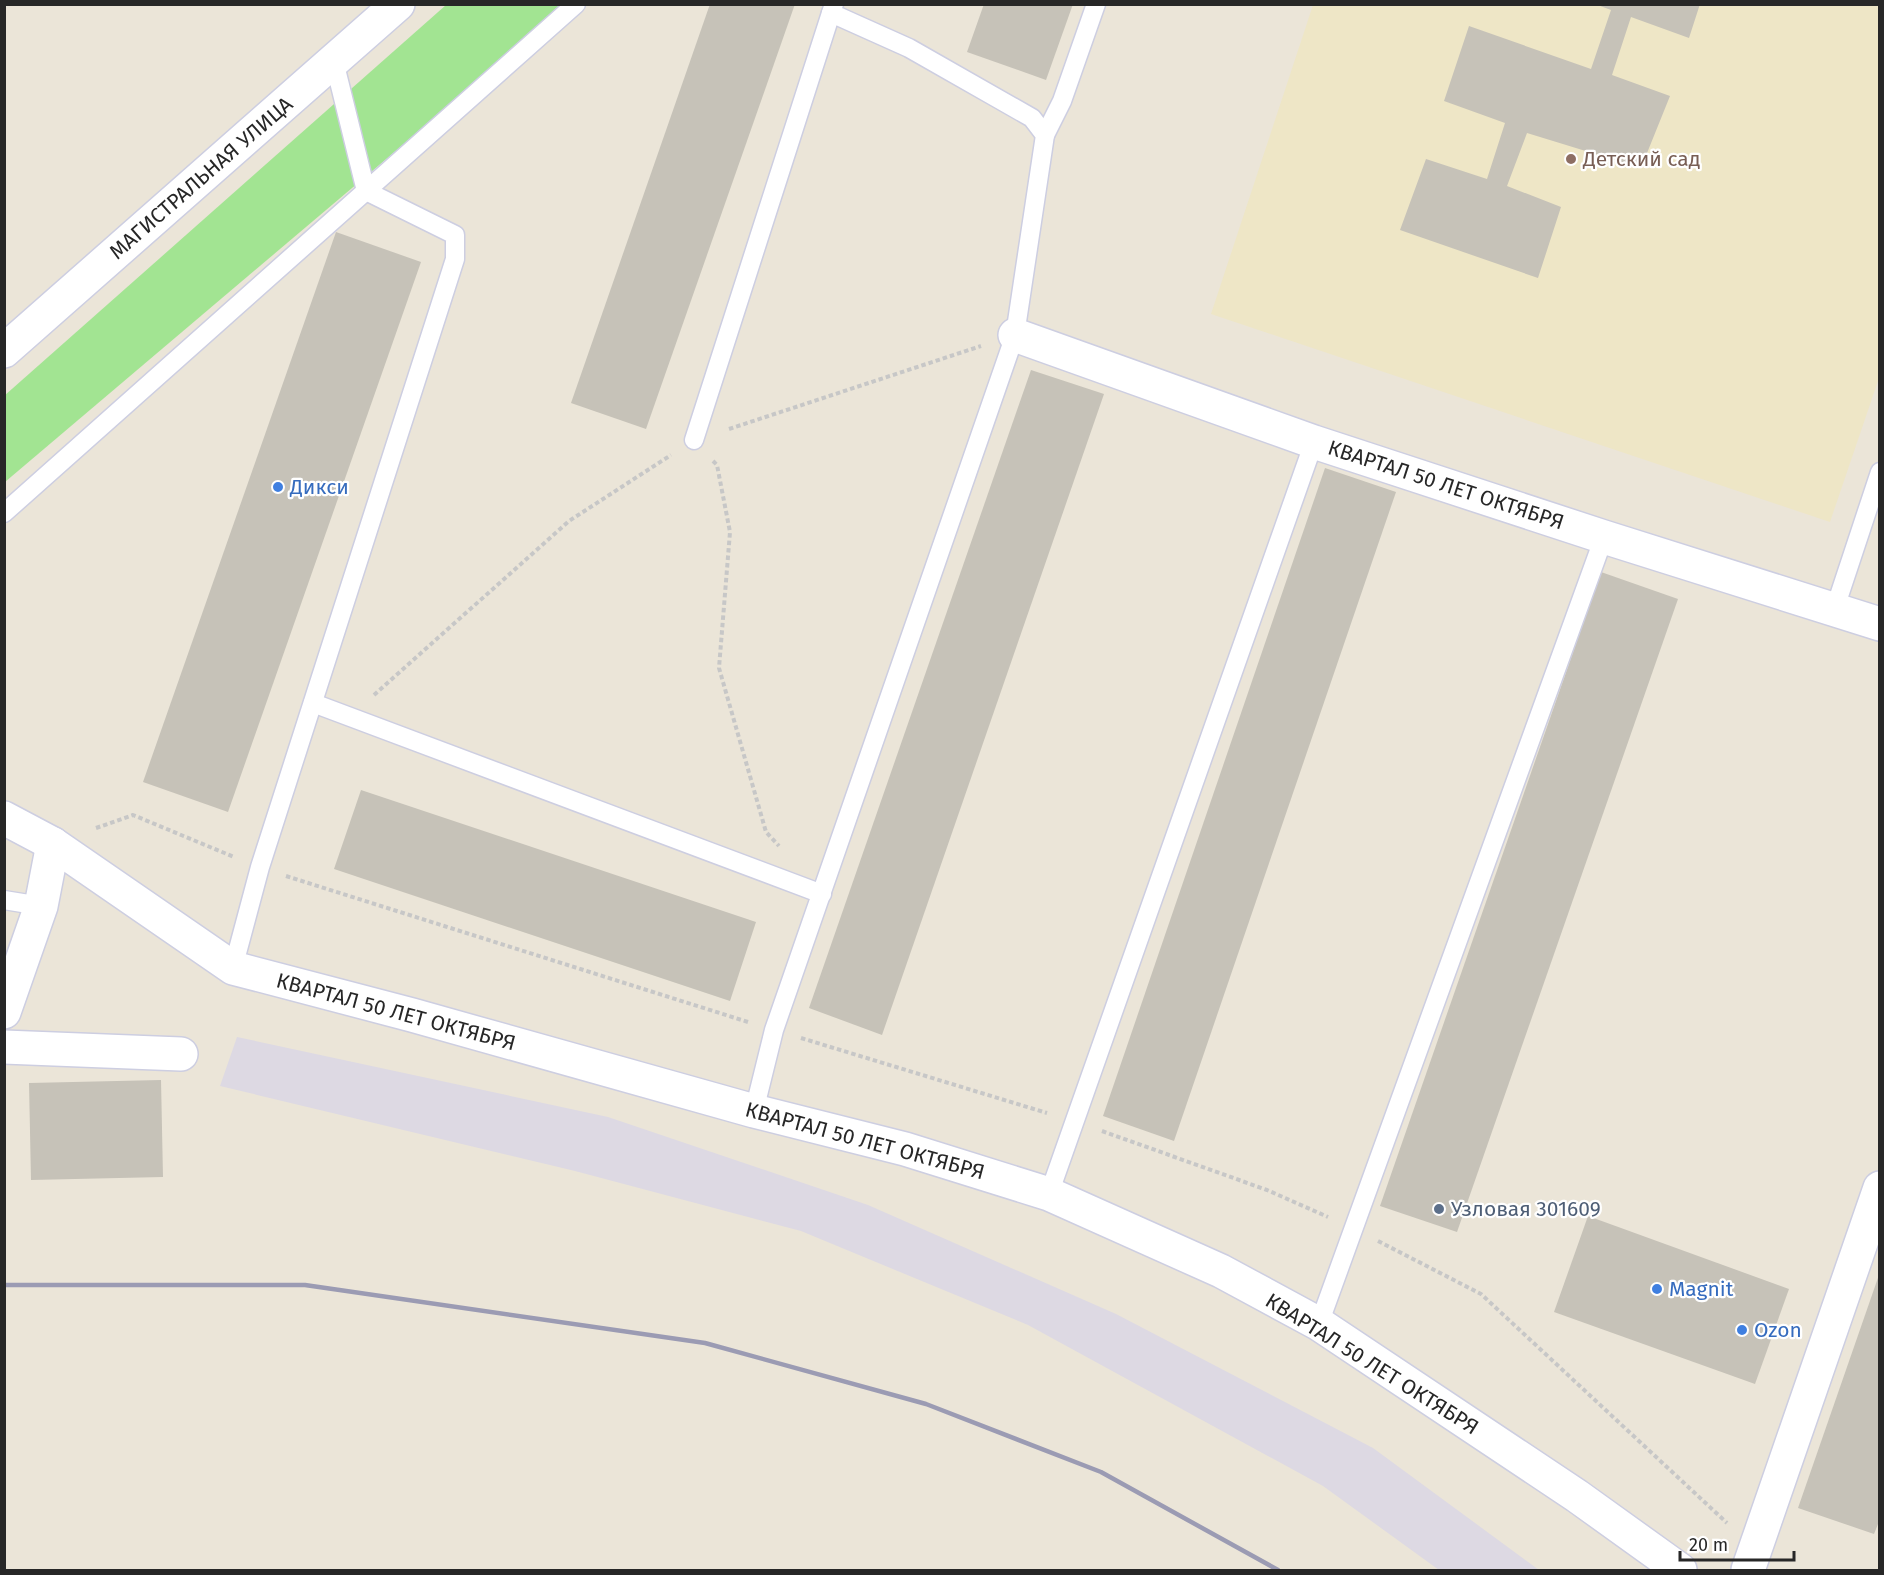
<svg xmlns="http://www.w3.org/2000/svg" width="1884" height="1575" font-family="'Fira Sans',sans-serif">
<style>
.industrial{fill:#ddd9e3}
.education{fill:#eee6c6}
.green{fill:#a2e492}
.building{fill:#c6c2b8}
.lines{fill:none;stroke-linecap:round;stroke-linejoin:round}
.service-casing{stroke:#cdcee1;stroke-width:21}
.minor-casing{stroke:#cdcee1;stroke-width:36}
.secondary-casing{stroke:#cdcee1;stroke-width:36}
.path{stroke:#c7c7c7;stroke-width:4;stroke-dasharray:4.5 3;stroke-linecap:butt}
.service{stroke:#fff;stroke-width:18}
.minor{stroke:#fff;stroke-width:33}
.secondary{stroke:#fff;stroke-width:33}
.rail{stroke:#9b9bb3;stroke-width:4.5}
.education-dot{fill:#8d6e63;stroke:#fff;stroke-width:2}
.shop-dot{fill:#3f7fe0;stroke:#fff;stroke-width:2}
.service-dot{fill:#5c6f8a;stroke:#fff;stroke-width:2}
.labels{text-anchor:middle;stroke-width:4.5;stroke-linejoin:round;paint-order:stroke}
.education-label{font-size:21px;fill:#785e54;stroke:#fff;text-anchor:start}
.street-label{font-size:21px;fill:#272727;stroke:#fff}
.shop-label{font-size:21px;fill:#366cbe;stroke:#fff;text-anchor:start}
.service-label{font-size:21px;fill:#4e5e75;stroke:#fff;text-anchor:start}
</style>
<rect width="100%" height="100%" fill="#ebe5d8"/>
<polygon class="industrial" points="237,1037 608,1117 868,1205 1116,1314 1373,1448 1539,1570 1439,1570 1323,1486 1028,1325 801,1231 575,1171 220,1086"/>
<polygon class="education" points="1313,5 1879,5 1879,378 1830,522 1211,314"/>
<polygon class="green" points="446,5 568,5 5,482 4,396"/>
<g class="building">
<polygon points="710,4 795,4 646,429 571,403"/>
<polygon points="984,4 1073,4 1046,80 967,52"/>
<polygon points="1595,4 1700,4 1689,38 1631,17 1612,75 1670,96 1641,168 1527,133 1507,186 1561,207 1538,278 1400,230 1426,159 1487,179 1505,123 1444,101 1469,26 1591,69 1611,10"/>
<polygon points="336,232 421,262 228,812 143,782"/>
<polygon points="1031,370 1104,394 882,1035 809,1008"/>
<polygon points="1325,468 1396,492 1174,1141 1103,1116"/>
<polygon points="1601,572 1678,599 1457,1232 1380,1206"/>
<polygon points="361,790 756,922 730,1001 334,869"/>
<polygon points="161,1080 163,1177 31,1180 29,1083"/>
<polygon points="1588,1216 1789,1289 1755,1384 1554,1312"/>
<polygon points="1880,1272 1880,1519 1874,1534 1798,1508"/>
</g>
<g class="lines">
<defs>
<g id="service">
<polyline points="1045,135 1062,101 1096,4"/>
<polyline points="694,440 831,13"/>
<polyline points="4,513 576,4"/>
<polyline points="1835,608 1880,472"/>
<polyline points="313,703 822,894"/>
<polyline points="4,900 41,906"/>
<polyline points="233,968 260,867 455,259 455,235 366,191 334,61"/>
<polyline points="754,1111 774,1030 1015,335 1045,135 1032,118 909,48 831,13 834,4"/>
<polyline points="1049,1194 1314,442"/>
<polyline points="1319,1324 1604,537"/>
</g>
<g id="minor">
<polyline points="1015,335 1314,442 1604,537 1880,624"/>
<polyline points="4,818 53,844 233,968 412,1015 754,1111 905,1149 1049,1194 1221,1271 1319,1324 1577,1496 1680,1570"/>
<polyline points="4,1012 41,906 53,844"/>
<polyline points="4,1047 181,1054"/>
<polyline points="1748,1570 1880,1188"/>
</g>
<polyline id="secondary" points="4,351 398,4"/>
</defs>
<use href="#service" class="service-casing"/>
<use href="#minor" class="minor-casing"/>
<use href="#secondary" class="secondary-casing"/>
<g class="path">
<polyline points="729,429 981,346"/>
<polyline points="713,461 717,465 730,532 719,668 766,832 779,846"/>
<polyline points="374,695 569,521 671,455"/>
<polyline points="96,828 133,815 234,857"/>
<polyline points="286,876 748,1022"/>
<polyline points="801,1038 1047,1113"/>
<polyline points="1102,1131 1267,1190 1328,1217"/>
<polyline points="1378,1241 1481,1294 1727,1523"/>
</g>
<use href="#service" class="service"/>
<use href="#minor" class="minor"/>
<use href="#secondary" class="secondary"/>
<polyline class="rail" points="4,1285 305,1285 705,1343 926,1404 1101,1472 1278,1570"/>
</g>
<circle class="education-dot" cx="1571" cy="159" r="6"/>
<g class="shop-dot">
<circle cx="278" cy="487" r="6"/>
<circle cx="1657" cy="1289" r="6"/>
<circle cx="1742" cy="1330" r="6"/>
</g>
<circle class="service-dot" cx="1439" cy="1209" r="6"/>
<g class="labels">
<g class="education-label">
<text x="1583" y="166">Детский сад</text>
</g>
<g class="street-label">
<text transform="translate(201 178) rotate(-41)" y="7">МАГИСТРАЛЬНАЯ УЛИЦА</text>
<text transform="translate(1446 485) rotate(18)" y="7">КВАРТАЛ 50 ЛЕТ ОКТЯБРЯ</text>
<text transform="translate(396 1012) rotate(15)" y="7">КВАРТАЛ 50 ЛЕТ ОКТЯБРЯ</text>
<text transform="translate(865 1141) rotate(15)" y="7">КВАРТАЛ 50 ЛЕТ ОКТЯБРЯ</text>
<text transform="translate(1372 1364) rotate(32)" y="7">КВАРТАЛ 50 ЛЕТ ОКТЯБРЯ</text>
</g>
<g class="shop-label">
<text x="290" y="494">Дикси</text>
<text x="1669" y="1296">Magnit</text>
<text x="1754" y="1337">Ozon</text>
</g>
<g class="service-label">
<text x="1451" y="1216">Узловая 301609</text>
</g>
</g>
<rect width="1884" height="1575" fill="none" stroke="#272727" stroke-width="12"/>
<path d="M1680 1551v9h114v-9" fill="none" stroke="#272727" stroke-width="3"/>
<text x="1689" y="1551" font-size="18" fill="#272727" stroke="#ffffff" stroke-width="4.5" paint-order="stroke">20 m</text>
</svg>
